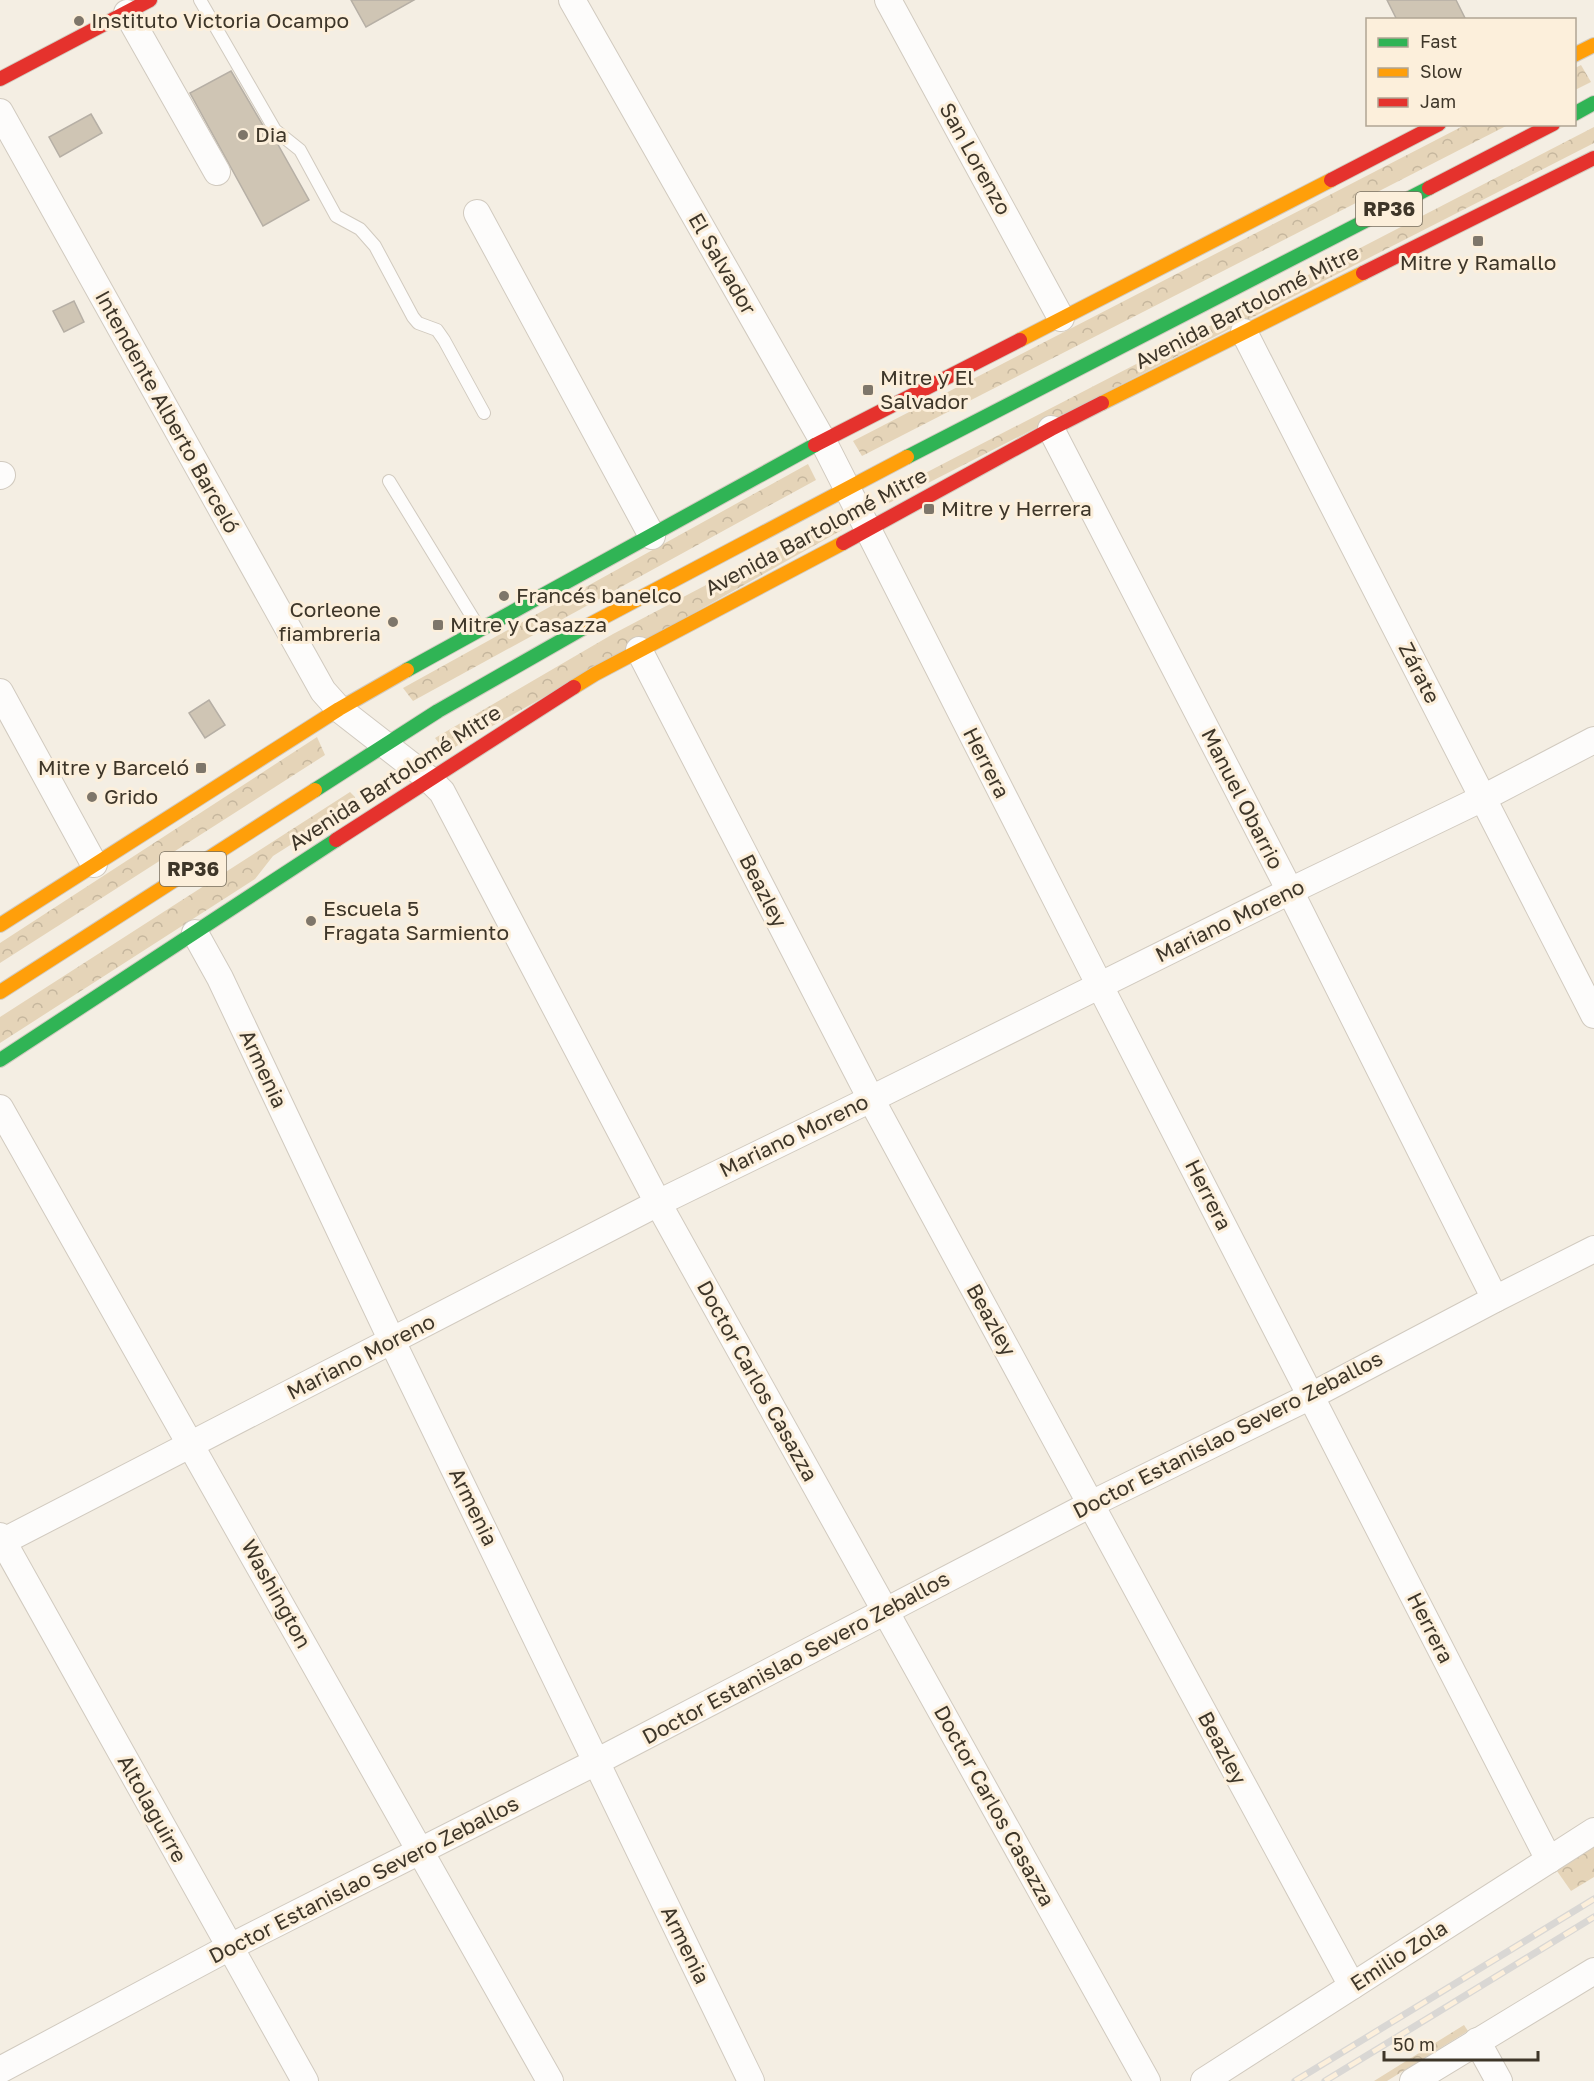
<svg xmlns="http://www.w3.org/2000/svg" width="1594" height="2081" font-family="'Golos Text',sans-serif">
<style>
.forest{fill:url(#forest-crowns)}
.building{fill:#cfc5b4;stroke:#b6afa5;stroke-width:1.5}
.lines{fill:none;stroke-linecap:round;stroke-linejoin:round}
.lane-casing{stroke:#d1cabf;stroke-width:14}
.street-casing{stroke:#d1cabf;stroke-width:28}
.fast-casing{stroke:#d1cabf;stroke-width:16}
.slow-casing{stroke:#d1cabf;stroke-width:16}
.jam-casing{stroke:#d1cabf;stroke-width:16}
.lane{stroke:#fdfcfb;stroke-width:12}
.street{stroke:#fdfcfb;stroke-width:26}
.fast{stroke:#30b455;stroke-width:14}
.slow{stroke:#ff9f0a;stroke-width:14}
.jam{stroke:#e5322d;stroke-width:14}
.rail-casing{stroke:#d9d7d4;stroke-width:7}
.rail{stroke:#fcefdb;stroke-width:4.5;stroke-dasharray:14;stroke-linecap:butt}
.poi-dot{fill:#7e766a;stroke:#fcefdb;stroke-width:2}
.labels{text-anchor:middle;stroke-width:6;stroke-linejoin:round;paint-order:stroke}
.shield{fill:#fcefdb;stroke:#776e5e;stroke-width:1.5}
.shield-label{font-size:20px;font-weight:bold;fill:#3e3629}
.poi-label{font-size:21px;fill:#3e3629;stroke:#fcefdb;text-anchor:start}
.street-label{font-size:21px;fill:#3e3629;stroke:#fcefdb}
</style>
<defs>
<pattern id="forest-crowns" width="20" height="18" patternUnits="userSpaceOnUse" patternTransform="scale(1.5)"><rect width="20" height="18" fill="#e5d4b8"/><path d="M2 6a3 3 0 1 1 6 0M12 15a3 3 0 1 1 6 0" fill="none" stroke="#c6b79e"/></pattern>
</defs>
<rect width="100%" height="100%" fill="#f4eee3"/>
<g class="forest">
<polygon points="1581,65 1591,82 1575,90 1575,68"/>
<polygon points="1465,125 1508,125 862,456 853,441"/>
<polygon points="1594,127 1594,143 887,504 881,496"/>
<polygon points="808,464 816,480 413,701 403,688"/>
<polygon points="835,517 842,530 446,752 435,738 613,634"/>
<polygon points="317,737 325,755 0,963 0,943"/>
<polygon points="350,792 355,797 355,804 273,856 255,879 0,1043 0,1017"/>
<polygon points="1594,1847 1594,1877 1571,1891 1557,1871"/>
<polygon points="1464,2025 1468,2031 1387,2081 1374,2081"/>
</g>
<g class="building">
<polygon points="351,0 414,0 366,27"/>
<polygon points="1387,0 1456,0 1466,20 1397,20"/>
<polygon points="231,71 268,134 277,143 309,200 263,226 190,93"/>
<polygon points="91,114 102,133 60,157 49,137"/>
<polygon points="74,301 84,322 64,332 53,311"/>
<polygon points="209,700 225,725 205,738 189,713"/>
</g>
<g class="lines">
<defs>
<g id="lane">
<polyline points="200,0 275,130 300,150 336,216 360,229 375,246 413,317 418,323 437,330 444,340 484,413"/>
<polyline points="389,481 479,628"/>
</g>
<g id="street">
<polyline points="572,0 823,441 1100,986 1549,1860"/>
<polyline points="888,0 1061,318"/>
<polyline points="127,13 217,172"/>
<polyline points="0,112 323,691 339,709 429,779 442,792 658,1203 1147,2081"/>
<polyline points="477,213 652,536"/>
<polyline points="1244,332 1594,1015"/>
<polyline points="1051,429 1290,891 1495,1299"/>
<polyline points="0,476 2,475"/>
<polyline points="639,650 871,1099 1352,1986"/>
<polyline points="0,692 94,864"/>
<polyline points="195,933 220,978 392,1341 751,2081"/>
<polyline points="0,1108 550,2081"/>
<polyline points="0,1536 305,2081"/>
<polyline points="0,1543 658,1203 871,1099 1290,891 1483,798 1594,740"/>
<polyline points="1477,2041 1499,2081"/>
<polyline points="0,2070 230,1947 596,1762 1091,1504 1311,1396 1495,1299 1594,1249"/>
<polyline points="1204,2081 1594,1831"/>
<polyline points="1413,2081 1594,1971"/>
</g>
<g id="fast">
<polyline points="1574,114 1594,103"/>
<polyline points="907,457 1429,188"/>
<polyline points="407,670 815,445"/>
<polyline points="315,790 438,711 587,626"/>
<polyline points="0,1060 336,840"/>
</g>
<g id="slow">
<polyline points="1574,55 1594,45"/>
<polyline points="1020,340 1331,180"/>
<polyline points="1102,403 1363,273"/>
<polyline points="587,626 907,457"/>
<polyline points="574,687 595,674 843,543"/>
<polyline points="0,925 339,709 407,670"/>
<polyline points="0,992 315,790"/>
</g>
<g id="jam">
<polyline points="0,79 150,0"/>
<polyline points="1331,180 1439,124"/>
<polyline points="1429,188 1553,124"/>
<polyline points="1363,273 1594,158"/>
<polyline points="815,445 1020,340"/>
<polyline points="843,543 1051,429 1102,403"/>
<polyline points="336,840 574,687"/>
</g>
</defs>
<use href="#lane" class="lane-casing"/>
<use href="#street" class="street-casing"/>
<use href="#fast" class="fast-casing"/>
<use href="#slow" class="slow-casing"/>
<use href="#jam" class="jam-casing"/>
<use href="#lane" class="lane"/>
<use href="#street" class="street"/>
<use href="#fast" class="fast"/>
<use href="#slow" class="slow"/>
<use href="#jam" class="jam"/>
<defs>
<g id="rail">
<polyline points="1295,2081 1594,1899"/>
<polyline points="1325,2081 1594,1917"/>
</g>
</defs>
<use href="#rail" class="rail-casing"/>
<use href="#rail" class="rail"/>
</g>
<g class="poi-dot">
<circle cx="79" cy="21" r="6"/>
<circle cx="243" cy="135" r="6"/>
<rect x="1472" y="235" width="12" height="12" rx="3"/>
<rect x="862" y="384" width="12" height="12" rx="3"/>
<rect x="923" y="503" width="12" height="12" rx="3"/>
<circle cx="504" cy="596" r="6"/>
<circle cx="393" cy="622" r="6"/>
<rect x="432" y="619" width="12" height="12" rx="3"/>
<rect x="195" y="762" width="12" height="12" rx="3"/>
<circle cx="92" cy="797" r="6"/>
<circle cx="311" cy="921" r="6"/>
</g>
<g class="labels">
<g class="shield">
<rect x="1356" y="192" width="66" height="34" rx="4.5"/>
<rect x="160" y="852" width="66" height="34" rx="4.5"/>
</g>
<g class="shield-label">
<text x="1389" y="216">RP36</text>
<text x="193" y="876">RP36</text>
</g>
<g class="poi-label">
<text x="91" y="28">Instituto Victoria Ocampo</text>
<text x="255" y="142">Dia</text>
<text x="1478" y="270" text-anchor="middle">Mitre y Ramallo</text>
<text x="880" y="385">Mitre y El<tspan x="880" dy="24">Salvador</tspan></text>
<text x="941" y="516">Mitre y Herrera</text>
<text x="516" y="603">Francés banelco</text>
<text x="381" y="617" text-anchor="end">Corleone<tspan x="381" dy="24">fiambreria</tspan></text>
<text x="450" y="632">Mitre y Casazza</text>
<text x="189" y="775" text-anchor="end">Mitre y Barceló</text>
<text x="104" y="804">Grido</text>
<text x="323" y="916">Escuela 5<tspan x="323" dy="24">Fragata Sarmiento</tspan></text>
</g>
<g class="street-label">
<text transform="translate(975 159) rotate(61)" y="7">San Lorenzo</text>
<text transform="translate(722 264) rotate(60)" y="7">El Salvador</text>
<text transform="translate(1247 307) rotate(-27)" y="7">Avenida Bartolomé Mitre</text>
<text transform="translate(167 412) rotate(61)" y="7">Intendente Alberto Barceló</text>
<text transform="translate(816 532) rotate(-28)" y="7">Avenida Bartolomé Mitre</text>
<text transform="translate(1419 673) rotate(63)" y="7">Zárate</text>
<text transform="translate(986 763) rotate(63)" y="7">Herrera</text>
<text transform="translate(395 778) rotate(-33)" y="7">Avenida Bartolomé Mitre</text>
<text transform="translate(1242 799) rotate(63)" y="7">Manuel Obarrio</text>
<text transform="translate(763 891) rotate(63)" y="7">Beazley</text>
<text transform="translate(1230 921) rotate(-26)" y="7">Mariano Moreno</text>
<text transform="translate(263 1069) rotate(65)" y="7">Armenia</text>
<text transform="translate(794 1136) rotate(-26)" y="7">Mariano Moreno</text>
<text transform="translate(1208 1195) rotate(63)" y="7">Herrera</text>
<text transform="translate(991 1320) rotate(61)" y="7">Beazley</text>
<text transform="translate(361 1357) rotate(-27)" y="7">Mariano Moreno</text>
<text transform="translate(757 1381) rotate(61)" y="7">Doctor Carlos Casazza</text>
<text transform="translate(1228 1435) rotate(-27)" y="7">Doctor Estanislao Severo Zeballos</text>
<text transform="translate(473 1507) rotate(64)" y="7">Armenia</text>
<text transform="translate(276 1594) rotate(61)" y="7">Washington</text>
<text transform="translate(1430 1628) rotate(63)" y="7">Herrera</text>
<text transform="translate(796 1658) rotate(-28)" y="7">Doctor Estanislao Severo Zeballos</text>
<text transform="translate(1222 1748) rotate(62)" y="7">Beazley</text>
<text transform="translate(994 1806) rotate(61)" y="7">Doctor Carlos Casazza</text>
<text transform="translate(152 1809) rotate(61)" y="7">Altolaguirre</text>
<text transform="translate(364 1880) rotate(-27)" y="7">Doctor Estanislao Severo Zeballos</text>
<text transform="translate(685 1945) rotate(64)" y="7">Armenia</text>
<text transform="translate(1399 1956) rotate(-33)" y="7">Emilio Zola</text>
</g>
</g>
<rect x="1366" y="18" width="210" height="108" fill="#fcefdb" stroke="#b0a594" stroke-width="1.5"/>
<rect x="1378" y="38" width="30" height="9" fill="#30b455" stroke="#b0a594" stroke-width="1.5"/>
<text x="1420" y="48" font-size="18" fill="#3e3629">Fast</text>
<rect x="1378" y="68" width="30" height="9" fill="#ff9f0a" stroke="#b0a594" stroke-width="1.5"/>
<text x="1420" y="78" font-size="18" fill="#3e3629">Slow</text>
<rect x="1378" y="98" width="30" height="9" fill="#e5322d" stroke="#b0a594" stroke-width="1.5"/>
<text x="1420" y="108" font-size="18" fill="#3e3629">Jam</text>
<path d="M1384 2051v9h154v-9" fill="none" stroke="#3e3629" stroke-width="3"/>
<text x="1393" y="2051" font-size="18" fill="#3e3629" stroke="#fcefdb" stroke-width="4.5" paint-order="stroke">50 m</text>
</svg>
